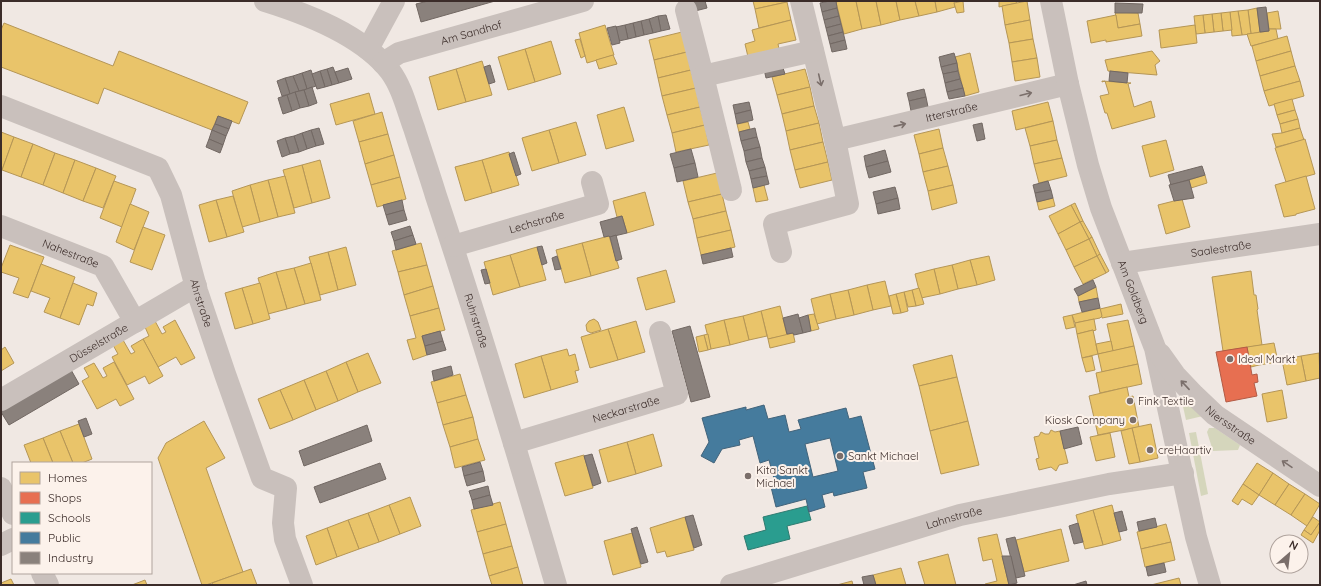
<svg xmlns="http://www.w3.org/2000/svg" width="1321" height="586" font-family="Quicksand,sans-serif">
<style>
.green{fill:#d5d6bc}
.homes{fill:#e9c46a;stroke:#b59656}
.shops{fill:#e76f51;stroke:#b35b45}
.schools{fill:#2a9d8f;stroke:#2f7b70}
.public{fill:#457b9d;stroke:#42637a;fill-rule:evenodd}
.industry{fill:#8a817c;stroke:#726863}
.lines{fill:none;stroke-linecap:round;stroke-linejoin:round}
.minor{stroke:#c9c0bc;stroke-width:22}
.oneway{stroke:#7b6f6b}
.poi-dot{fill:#7a6e6a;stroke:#fcf2eb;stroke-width:1.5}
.labels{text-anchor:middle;stroke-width:4;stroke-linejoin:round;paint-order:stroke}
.street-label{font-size:11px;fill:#3b2c29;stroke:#fcf2eb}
.poi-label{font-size:11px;fill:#3b2c29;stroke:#fcf2eb;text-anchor:start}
</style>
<rect width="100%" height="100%" fill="#f0e8e3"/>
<g class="green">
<polygon points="1180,393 1203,416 1186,420"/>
<polygon points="1209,428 1215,428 1240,445 1238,450 1213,451 1207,432"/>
<polygon points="1196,432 1208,494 1201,496 1189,433"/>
</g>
<g class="homes">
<polygon points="753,1 787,1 787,2 755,9"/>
<polygon points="840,1 856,1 862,29 844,34 836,2"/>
<polygon points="856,1 876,1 881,25 862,29"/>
<polygon points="876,1 896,1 900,20 881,25"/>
<polygon points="896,1 915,1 919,16 900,20"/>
<polygon points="915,1 935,1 937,12 919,16"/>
<polygon points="935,1 954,1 955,7 937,12"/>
<polygon points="963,1 964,12 957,13 954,3"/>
<polygon points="999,1 1016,1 1017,3 999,7"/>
<polygon points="1027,1 1030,20 1005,25 1002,6"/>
<polygon points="787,2 791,20 759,28 755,9"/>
<polygon points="1257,8 1260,32 1251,34 1248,10"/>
<polygon points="1248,10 1251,34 1242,35 1238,11"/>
<polygon points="1238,11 1242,35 1232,36 1230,12"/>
<polygon points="1278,11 1281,29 1269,29 1267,13"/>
<polygon points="1115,12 1138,13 1140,24 1118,28"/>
<polygon points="1230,12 1232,30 1223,31 1221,13"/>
<polygon points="1221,13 1223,31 1214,32 1212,14"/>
<polygon points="1212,14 1214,32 1205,33 1203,15"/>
<polygon points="1116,15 1118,28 1140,24 1142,36 1106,42 1106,40 1091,43 1087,21"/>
<polygon points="1203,15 1205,33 1196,34 1194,16"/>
<polygon points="791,20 796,40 778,44 780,54 749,61 745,44 755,41 752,30"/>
<polygon points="1030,20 1033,39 1009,43 1005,25"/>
<polygon points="4,23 113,66 119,51 248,102 239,124 218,116 212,130 104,88 98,104 1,67 1,30"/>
<polygon points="605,25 614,55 587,63 579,33"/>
<polygon points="1195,25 1197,43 1161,48 1159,30"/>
<polygon points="1269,29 1276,29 1278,39 1251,46 1247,34 1269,31"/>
<polygon points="682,32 687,52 654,60 649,40"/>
<polygon points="1287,36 1291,51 1256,61 1252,46"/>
<polygon points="580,39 585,56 581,58 575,40"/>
<polygon points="1033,39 1037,58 1012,62 1009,43"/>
<polygon points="551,41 561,74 535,82 525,49"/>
<polygon points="525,49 535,82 508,90 498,57"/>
<polygon points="1152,51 1160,61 1155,65 1157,75 1108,71 1105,60"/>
<polygon points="1291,51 1295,66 1260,76 1256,61"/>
<polygon points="687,52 691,70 658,78 654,60"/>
<polygon points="970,53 979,92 965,96 955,57"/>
<polygon points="613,55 617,64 599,69 596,60"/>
<polygon points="1037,58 1040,77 1015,81 1012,62"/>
<polygon points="482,61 492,95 466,102 456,69"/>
<polygon points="1295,66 1300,81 1264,91 1260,76"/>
<polygon points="456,69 466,102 438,110 429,77"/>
<polygon points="805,69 810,87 777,95 772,77"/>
<polygon points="691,70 696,88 662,96 658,78"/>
<polygon points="1102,81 1131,83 1128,84 1134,107 1151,101 1155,117 1112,129 1107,113 1105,113 1100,96 1109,94 1105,81 1102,82"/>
<polygon points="1300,81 1304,96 1269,106 1264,91"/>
<polygon points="810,87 814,106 782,114 777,95"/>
<polygon points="696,88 700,107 667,115 662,96"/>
<polygon points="369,93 375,114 336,125 330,104"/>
<polygon points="1292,99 1295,110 1277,115 1274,104"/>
<polygon points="1048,102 1053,121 1016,130 1012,111"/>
<polygon points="814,106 819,123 786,131 782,114"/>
<polygon points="624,107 634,141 606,149 597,115"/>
<polygon points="700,107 705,125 672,133 667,115"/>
<polygon points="1295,110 1298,119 1280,124 1277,115"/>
<polygon points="382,112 388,134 359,142 353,121"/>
<polygon points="1298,119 1300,128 1282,133 1280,124"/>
<polygon points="1053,121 1057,140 1030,146 1025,128"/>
<polygon points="576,122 586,155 559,163 549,130"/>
<polygon points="748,122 750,129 739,132 737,124"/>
<polygon points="819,123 823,142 790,150 786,131"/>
<polygon points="705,125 709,145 676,152 672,133"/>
<polygon points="1300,128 1304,140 1276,147 1272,134 1282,133"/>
<polygon points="939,129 943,148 919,154 914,135"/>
<polygon points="549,130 559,163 532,171 522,138"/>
<polygon points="1,132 14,137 2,170 1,169"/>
<polygon points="388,134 394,155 365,164 359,142"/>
<polygon points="14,137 33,144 21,177 2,170"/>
<polygon points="1305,139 1315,174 1286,182 1275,148"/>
<polygon points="1057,140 1062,158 1034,164 1030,146"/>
<polygon points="1166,140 1174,170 1150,177 1142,146"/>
<polygon points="823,142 828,162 795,170 790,150"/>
<polygon points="33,144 55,153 43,185 21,177"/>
<polygon points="943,148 948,166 923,172 919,154"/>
<polygon points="509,152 519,185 492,193 482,160"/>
<polygon points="55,153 75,160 63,193 43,185"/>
<polygon points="394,155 400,177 371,185 365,164"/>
<polygon points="1062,158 1067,176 1039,183 1034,164"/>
<polygon points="75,160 96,168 83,201 63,193"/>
<polygon points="320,160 330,198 312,203 302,165"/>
<polygon points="482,160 492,193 465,201 455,167"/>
<polygon points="828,162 832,180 800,188 795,170"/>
<polygon points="302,165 312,203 294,208 283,170"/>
<polygon points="948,166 953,185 928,191 923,172"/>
<polygon points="96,168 116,176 103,208 83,201"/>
<polygon points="717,173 722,194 688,202 683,181"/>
<polygon points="1205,175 1207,183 1191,188 1189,180"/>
<polygon points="285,176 295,213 278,217 268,180"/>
<polygon points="1306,176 1315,209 1296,214 1296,215 1284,217 1275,185"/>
<polygon points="400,177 406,199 377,207 371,185"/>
<polygon points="268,180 278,217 260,222 250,185"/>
<polygon points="114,181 136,189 122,227 100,218"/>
<polygon points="250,185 260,222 242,227 232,191"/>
<polygon points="764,185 768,200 756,202 753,188"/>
<polygon points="953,185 957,203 932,210 928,191"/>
<polygon points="645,192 654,225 627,233 622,216 617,217 613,201"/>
<polygon points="722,194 726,211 693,219 688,202"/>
<polygon points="233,196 244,232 227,237 216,200"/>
<polygon points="1053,198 1055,206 1039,210 1037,202"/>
<polygon points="1182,199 1190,227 1166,234 1158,205"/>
<polygon points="216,200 227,237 209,242 199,205"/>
<polygon points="1075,203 1083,221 1080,222 1071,205"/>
<polygon points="130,204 149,212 134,250 116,242"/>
<polygon points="1071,205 1080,222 1058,234 1049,216"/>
<polygon points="726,211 731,230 697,238 693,219"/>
<polygon points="1083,221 1092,237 1089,239 1080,222"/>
<polygon points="1080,222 1089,239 1066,250 1058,234"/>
<polygon points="143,227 165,235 152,270 130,262"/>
<polygon points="731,230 735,247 701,255 697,238"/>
<polygon points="609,236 619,268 591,276 582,243"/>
<polygon points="1092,237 1100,254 1097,256 1089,239"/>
<polygon points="1089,239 1097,256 1074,267 1066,250"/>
<polygon points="421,243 427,265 398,272 392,251"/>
<polygon points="582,243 591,276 565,283 556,250"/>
<polygon points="10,245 44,257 28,298 13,293 19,278 1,272 1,268"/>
<polygon points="346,247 356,285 338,290 328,252"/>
<polygon points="537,247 546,280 520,287 510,255"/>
<polygon points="328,252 338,290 320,295 309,257"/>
<polygon points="1100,254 1109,271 1106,273 1097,256"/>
<polygon points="510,255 520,287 493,295 484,262"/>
<polygon points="989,256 995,280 977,285 970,260"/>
<polygon points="1097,256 1106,273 1083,284 1074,267"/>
<polygon points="970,260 977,285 958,289 952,265"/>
<polygon points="311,263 321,300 305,304 294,268"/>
<polygon points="41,264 75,277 60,318 44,312 50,298 31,291"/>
<polygon points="427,265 433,286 404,295 398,272"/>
<polygon points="952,265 958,289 940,294 934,269"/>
<polygon points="294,268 305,304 287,309 276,272"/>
<polygon points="934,269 940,294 921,298 915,274"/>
<polygon points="666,270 675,302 646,310 637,278"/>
<polygon points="1251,271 1254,295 1256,295 1258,309 1257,310 1262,345 1223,351 1212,277"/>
<polygon points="276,272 287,309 268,314 258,278"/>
<polygon points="885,281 891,306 873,310 867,285"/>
<polygon points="73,283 97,293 93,306 87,304 79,325 60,318"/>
<polygon points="260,283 270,319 253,324 242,288"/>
<polygon points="867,285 873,310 854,315 848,290"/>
<polygon points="433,286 439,308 410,316 404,295"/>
<polygon points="1096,287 1098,298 1079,302 1078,296"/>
<polygon points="242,288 253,324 235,329 225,293"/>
<polygon points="919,288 924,304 916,306 912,290"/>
<polygon points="848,290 854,315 836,319 830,294"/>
<polygon points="912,290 916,306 908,307 904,292"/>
<polygon points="904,292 908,311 901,313 896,294"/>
<polygon points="830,294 836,319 817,324 811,299"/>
<polygon points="896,294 901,313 893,314 889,296"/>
<polygon points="1121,304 1123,314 1102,318 1100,309"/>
<polygon points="780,306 787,335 768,339 761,311"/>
<polygon points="439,308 445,330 422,336 427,355 413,360 407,340 416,338 410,316"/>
<polygon points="1100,308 1102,316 1100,318 1075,323 1072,315"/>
<polygon points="761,311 767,336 749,340 743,316"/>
<polygon points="814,314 819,329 811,331 808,315"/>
<polygon points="1072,315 1075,327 1066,329 1063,317"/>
<polygon points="743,316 749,340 730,345 724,320"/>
<polygon points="594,319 598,322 601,330 591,333 587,331 586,325 589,321"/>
<polygon points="1094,319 1096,330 1093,331 1093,330 1077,334 1075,323"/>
<polygon points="175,320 195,358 181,365 176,357 158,367 143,339 149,336 145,327 155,321 162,334 166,332 163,327"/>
<polygon points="724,320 730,345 711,349 705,325"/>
<polygon points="1128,320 1134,346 1113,351 1107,324"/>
<polygon points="636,321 645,352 618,360 608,329"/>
<polygon points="608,329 618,360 590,368 581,337"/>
<polygon points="1093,330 1098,354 1082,358 1077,334"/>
<polygon points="793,333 795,342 770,348 768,339"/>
<polygon points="708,334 711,349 708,350 704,335"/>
<polygon points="704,335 708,350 699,352 696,337"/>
<polygon points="143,339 163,376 149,384 145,376 127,385 112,357 118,354 113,345 123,340 131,354 135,352 131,346"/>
<polygon points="1111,341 1113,351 1098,354 1096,344"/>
<polygon points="1274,343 1278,362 1259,365 1257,356 1249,358 1247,347"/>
<polygon points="1134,346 1138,364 1102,372 1098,354"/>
<polygon points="5,347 14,363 1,371 1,350"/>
<polygon points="567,349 569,356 575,354 579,370 575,371 578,382 551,390 541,356"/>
<polygon points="368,353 381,383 358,392 346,362"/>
<polygon points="1319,353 1320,378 1306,381 1301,356"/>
<polygon points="952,355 957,377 919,386 913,365"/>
<polygon points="541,356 551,390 524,398 515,364"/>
<polygon points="1092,356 1095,370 1086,372 1082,358"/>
<polygon points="1257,356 1259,365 1251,367 1249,358"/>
<polygon points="1301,356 1306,381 1287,385 1282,360"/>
<polygon points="114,362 134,399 120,406 116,399 97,409 82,381 89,377 84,368 94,363 103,378 107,376 103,368"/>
<polygon points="346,362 358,392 338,401 326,371"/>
<polygon points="1138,364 1142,384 1100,393 1096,373"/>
<polygon points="326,371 338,401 316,410 304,380"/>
<polygon points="460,374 466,395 437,403 431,382"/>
<polygon points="957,377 968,421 930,431 919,386"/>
<polygon points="304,380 316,410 293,420 280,390"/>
<polygon points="1127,387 1129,397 1133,396 1139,427 1098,435 1089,396"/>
<polygon points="280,390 293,420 270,429 258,399"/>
<polygon points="1282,390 1287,418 1267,422 1262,394"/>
<polygon points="466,395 473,417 443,425 437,403"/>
<polygon points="473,417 478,439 450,447 443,425"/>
<polygon points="204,421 225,458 206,468 243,572 206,585 202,585 158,458 166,443"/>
<polygon points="968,421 979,465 941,474 930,431"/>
<polygon points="79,424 92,459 82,463 73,463 60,431"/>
<polygon points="1151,424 1158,458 1140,462 1132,428"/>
<polygon points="1132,428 1140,462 1129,464 1121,431"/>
<polygon points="1051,430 1055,432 1060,431 1068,463 1059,465 1056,471 1051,467 1039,470 1036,459 1039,458 1034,437 1039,436 1041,432 1045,434 1049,434"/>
<polygon points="60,431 73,463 53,463 43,438"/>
<polygon points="1110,433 1115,457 1096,461 1090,437"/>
<polygon points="653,434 662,466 636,474 627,442"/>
<polygon points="43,438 53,463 31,463 24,445"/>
<polygon points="478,439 485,460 455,468 450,447"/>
<polygon points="627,442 636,474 608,482 599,450"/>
<polygon points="584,455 593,488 565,496 555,463"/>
<polygon points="1257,463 1273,473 1259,495 1243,484"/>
<polygon points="1273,473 1289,484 1275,505 1259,495"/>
<polygon points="1243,484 1259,495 1252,505 1242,499 1238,505 1232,501"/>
<polygon points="1289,484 1305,494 1291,515 1275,505"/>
<polygon points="1305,494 1320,504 1307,526 1291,515"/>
<polygon points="410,497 421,526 400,534 389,505"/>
<polygon points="500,502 506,524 477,532 471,510"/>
<polygon points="389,505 400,534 379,542 368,513"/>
<polygon points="1112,505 1121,540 1103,545 1093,510"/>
<polygon points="1093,510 1103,545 1085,549 1076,515"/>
<polygon points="368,513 379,542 359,549 348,520"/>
<polygon points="685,517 694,550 667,557 665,551 657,553 650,528"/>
<polygon points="1313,517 1320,522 1311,535 1304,530"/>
<polygon points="348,520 359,549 337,557 327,528"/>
<polygon points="1320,522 1320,530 1313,543 1301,535 1304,530 1311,535"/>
<polygon points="506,524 512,546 483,554 477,532"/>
<polygon points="1166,524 1171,542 1141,549 1137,532"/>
<polygon points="327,528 337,557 316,565 306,536"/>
<polygon points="1061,529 1069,561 1024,572 1016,540"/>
<polygon points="632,533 641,567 613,575 604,541"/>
<polygon points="997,534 1009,585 986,585 985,584 997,581 992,559 983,561 978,538"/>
<polygon points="1171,542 1175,560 1145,567 1141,549"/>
<polygon points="512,546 518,567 489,576 483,554"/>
<polygon points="948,554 956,585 925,585 918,562"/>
<polygon points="518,567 523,585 492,585 489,576"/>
<polygon points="901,568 906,585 876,585 873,575"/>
<polygon points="251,569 257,585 213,585 212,583"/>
<polygon points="1179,578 1181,585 1151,585"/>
<polygon points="11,579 14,585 1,585 1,583"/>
<polygon points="145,580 147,585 131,585 132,585"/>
<polygon points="852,581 853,585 837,585"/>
</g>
<polygon class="shops" points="1247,347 1252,375 1257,374 1258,382 1254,383 1257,396 1226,402 1216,352"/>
<polygon class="schools" points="807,506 811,520 787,526 790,539 748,550 744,536 766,530 763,517"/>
<path class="public" d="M 764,405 L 768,419 L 785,415 L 789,432 L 801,429 L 798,420 L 846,408 L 849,419 L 861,416 L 875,469 L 863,472 L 867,488 L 834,496 L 833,492 L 822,495 L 825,507 L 809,512 L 806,499 L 776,507 L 771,487 L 776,486 L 769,460 L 760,463 L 753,436 L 739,440 L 740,445 L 722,449 L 714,463 L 701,456 L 709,442 L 702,418 L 746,407 L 746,410 ZM 830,438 L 838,471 L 813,477 L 805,444 Z"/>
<g class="industry">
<polygon points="428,1 495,1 421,22 416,4"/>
<polygon points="689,1 705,1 707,8 691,12"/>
<polygon points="830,1 836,1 837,8 822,12 820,3"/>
<polygon points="1115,3 1143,4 1142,13 1115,13"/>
<polygon points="1266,7 1269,31 1260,32 1257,8"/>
<polygon points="837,8 839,16 824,20 822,12"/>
<polygon points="666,15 670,29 661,31 658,16"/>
<polygon points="658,16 661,31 653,33 649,19"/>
<polygon points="839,16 841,24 826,28 824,20"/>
<polygon points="649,19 653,33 644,35 641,21"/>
<polygon points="641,21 644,35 636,37 633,23"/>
<polygon points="633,23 636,37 628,39 625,25"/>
<polygon points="841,24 843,32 828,36 826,28"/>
<polygon points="625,25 628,39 619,41 616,27"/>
<polygon points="616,26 620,43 612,45 607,28"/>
<polygon points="843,32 845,40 830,44 828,36"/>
<polygon points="845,40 847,49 832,52 830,44"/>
<polygon points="954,53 957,63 941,67 939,57"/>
<polygon points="957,63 958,71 943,74 941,67"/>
<polygon points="490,65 495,82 489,84 484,67"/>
<polygon points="782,65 785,74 766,78 764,69"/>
<polygon points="333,67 339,83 332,85 327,69"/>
<polygon points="348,68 352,79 339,83 335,72"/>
<polygon points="327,69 332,85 325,87 320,71"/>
<polygon points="311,70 316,86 307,89 302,73"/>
<polygon points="320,71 325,87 317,89 312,74"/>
<polygon points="958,71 960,79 945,83 943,74"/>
<polygon points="1110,71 1128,73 1127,83 1109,81"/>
<polygon points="302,73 307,89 299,91 293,76"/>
<polygon points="293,76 299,91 290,94 285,78"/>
<polygon points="285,78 290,94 282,96 277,81"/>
<polygon points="960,79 963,88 947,92 945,83"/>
<polygon points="312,87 317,103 309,106 304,90"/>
<polygon points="963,88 965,96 949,99 947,92"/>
<polygon points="924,89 926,97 909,101 907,93"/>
<polygon points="304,90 309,106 300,108 295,92"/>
<polygon points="295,92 300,108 292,111 287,95"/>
<polygon points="287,95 292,111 283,114 278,98"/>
<polygon points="926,97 928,107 911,111 909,101"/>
<polygon points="749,102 751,110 735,114 733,105"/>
<polygon points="751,110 753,120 737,124 735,114"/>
<polygon points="218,116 232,121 229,129 215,124"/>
<polygon points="982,123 985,139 977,141 973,125"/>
<polygon points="215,124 229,129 226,136 212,130"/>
<polygon points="319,128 324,144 316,146 311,130"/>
<polygon points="755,128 757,137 741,141 739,132"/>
<polygon points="212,130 226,136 223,145 209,139"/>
<polygon points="311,130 316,146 307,149 302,133"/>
<polygon points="302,133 307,149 299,152 294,136"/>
<polygon points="294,136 299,152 290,154 285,138"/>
<polygon points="757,137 760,147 744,151 741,141"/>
<polygon points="285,138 290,154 282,157 277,141"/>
<polygon points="209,139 223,145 220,153 206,147"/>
<polygon points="760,147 762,158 746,162 744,151"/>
<polygon points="691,149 695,163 674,168 670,154"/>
<polygon points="885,150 888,161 866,167 864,156"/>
<polygon points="514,152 521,174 516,176 509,154"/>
<polygon points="762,158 765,167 749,171 746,162"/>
<polygon points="888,161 891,172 869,178 866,167"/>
<polygon points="695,163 698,177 677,182 674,168"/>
<polygon points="1202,166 1205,175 1171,185 1168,175"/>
<polygon points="765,167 767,176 751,179 749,171"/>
<polygon points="767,176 769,184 753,188 751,179"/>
<polygon points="1189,180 1194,198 1174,201 1169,185"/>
<polygon points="1048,181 1051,190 1035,193 1033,185"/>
<polygon points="895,187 898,198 876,204 873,192"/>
<polygon points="1051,190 1053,198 1037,202 1035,193"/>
<polygon points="898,198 900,209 878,214 876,204"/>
<polygon points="402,200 404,210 386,215 383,205"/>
<polygon points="404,210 407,220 389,225 386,215"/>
<polygon points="622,216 627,233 610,237 609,236 604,237 600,222"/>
<polygon points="410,226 413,235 394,241 391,232"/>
<polygon points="413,235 416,244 396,250 394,241"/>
<polygon points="616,235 622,259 616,261 610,237"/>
<polygon points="542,246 547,263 542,265 537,247"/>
<polygon points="731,248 733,257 703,264 701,255"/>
<polygon points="557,256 561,269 555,270 552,258"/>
<polygon points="486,269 490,283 485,284 481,270"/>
<polygon points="1093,280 1096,287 1078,296 1074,289"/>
<polygon points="1098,298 1100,308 1082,312 1079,302"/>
<polygon points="798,314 803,333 794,335 793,333 787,334 783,318"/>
<polygon points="808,315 811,331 803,333 799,318"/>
<polygon points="690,326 710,397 691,402 672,331"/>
<polygon points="440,331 443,341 425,346 422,336"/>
<polygon points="443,341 446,350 427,355 425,346"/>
<polygon points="451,366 453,375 434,381 432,371"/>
<polygon points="70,368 79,384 9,425 1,412 1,408"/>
<polygon points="86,418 92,434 84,437 78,421"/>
<polygon points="367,425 372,441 304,466 299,451"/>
<polygon points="1078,427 1082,444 1064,449 1060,431"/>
<polygon points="592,454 601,483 593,486 584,456"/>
<polygon points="480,462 483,471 464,476 462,467"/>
<polygon points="380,463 386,479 320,503 314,487"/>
<polygon points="483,471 485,481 467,486 464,476"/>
<polygon points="488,486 490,495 472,500 469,491"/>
<polygon points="490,495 493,505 474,509 472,500"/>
<polygon points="1122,511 1127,530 1119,532 1114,513"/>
<polygon points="693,515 702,545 694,548 685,517"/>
<polygon points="1155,518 1157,527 1139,531 1137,522"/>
<polygon points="1078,523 1083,542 1074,544 1069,526"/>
<polygon points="637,527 648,562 641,564 631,529"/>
<polygon points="1015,537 1025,576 1016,578 1006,539"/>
<polygon points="1002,556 1011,556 1017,583 1009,585"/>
<polygon points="1164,563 1166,572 1148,576 1146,567"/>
<polygon points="873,575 876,585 864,585 862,577"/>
<polygon points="1086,581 1087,585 1073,585"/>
</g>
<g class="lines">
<g class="minor">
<path id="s1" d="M 265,1 C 307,14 362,35 390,71 C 402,87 407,109 414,128 C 421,150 429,173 436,196 C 479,325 518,455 556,585"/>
<path id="s2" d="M 801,1 L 835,140 L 1068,84"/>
<path id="s3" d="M 1051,1 L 1068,84 L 1088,165 L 1101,208 L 1155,348 L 1196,537 L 1210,585"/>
<polyline points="686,10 703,76 813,51"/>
<polyline points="368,49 394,1"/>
<path id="s4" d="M 383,63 L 399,53 L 583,1"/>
<polyline points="703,76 731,190"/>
<path id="s5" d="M 1,106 L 158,168 L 171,195 L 197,291 L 225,374 L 262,478 L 286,488 L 283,523 L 285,539 L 302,585"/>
<path id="s6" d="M 1,226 L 103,266 L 135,322"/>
<path id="s7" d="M 453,246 L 598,204 L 592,182"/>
<polyline points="781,252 774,224 848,204 835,140"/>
<path id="s8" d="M 1122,263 L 1320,234"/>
<path id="s9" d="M 1160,354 L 1175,375 L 1194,395 L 1215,415 L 1320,486"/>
<path id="s10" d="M 1,400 L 196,286"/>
<path id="s11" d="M 514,443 L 677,394 L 660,332"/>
<polyline points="1,488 13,514"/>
<polyline points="1,545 13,539"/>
<polyline points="42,573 48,585"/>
<path id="s12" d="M 731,585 L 960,515 L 1109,484 L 1183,473"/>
</g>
</g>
<defs><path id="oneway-shaft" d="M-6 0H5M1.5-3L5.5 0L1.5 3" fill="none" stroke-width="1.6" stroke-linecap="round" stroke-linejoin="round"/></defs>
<g class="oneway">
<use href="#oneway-shaft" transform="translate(820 80) rotate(77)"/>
<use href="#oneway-shaft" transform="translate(1026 94) rotate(-14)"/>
<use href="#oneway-shaft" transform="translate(900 125) rotate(-13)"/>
<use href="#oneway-shaft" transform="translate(1185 385) rotate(-133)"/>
<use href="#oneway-shaft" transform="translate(1287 464) rotate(-146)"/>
</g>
<g class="poi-dot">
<circle cx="1230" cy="359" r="4"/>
<circle cx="1130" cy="401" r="4"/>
<circle cx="1133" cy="420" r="4"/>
<circle cx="1150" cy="450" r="4"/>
<circle cx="840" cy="456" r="4"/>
<circle cx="748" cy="476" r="4"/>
</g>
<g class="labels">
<g class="street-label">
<text dy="4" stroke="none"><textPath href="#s4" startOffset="94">Am Sandhof</textPath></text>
<text dy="4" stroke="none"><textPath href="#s2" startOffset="263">Itterstraße</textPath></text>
<text dy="4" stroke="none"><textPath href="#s7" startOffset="87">Lechstraße</textPath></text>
<text dy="4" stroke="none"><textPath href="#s8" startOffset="100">Saalestraße</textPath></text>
<text dy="4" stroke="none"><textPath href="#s6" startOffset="75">Nahestraße</textPath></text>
<text dy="4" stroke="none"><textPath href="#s3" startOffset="303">Am Goldberg</textPath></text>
<text dy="4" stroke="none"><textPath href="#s5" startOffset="311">Ahrstraße</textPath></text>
<text dy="4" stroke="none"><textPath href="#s1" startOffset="410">Ruhrstraße</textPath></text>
<text dy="4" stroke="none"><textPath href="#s10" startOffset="113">Düsselstraße</textPath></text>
<text dy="4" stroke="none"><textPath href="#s11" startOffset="117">Neckarstraße</textPath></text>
<text dy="4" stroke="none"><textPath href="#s9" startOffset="101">Niersstraße</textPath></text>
<text dy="4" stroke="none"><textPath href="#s12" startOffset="233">Lahnstraße</textPath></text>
</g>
<g class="poi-label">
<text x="1238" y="363">Ideal Markt</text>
<text x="1138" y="405">Fink Textile</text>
<text x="1125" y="424" text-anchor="end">Kiosk Company</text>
<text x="1158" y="454">creHaartiv</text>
<text x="848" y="460">Sankt Michael</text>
<text x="756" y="474">Kita Sankt<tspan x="756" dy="13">Michael</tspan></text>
</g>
</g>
<rect width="1321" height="586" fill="none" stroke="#3b2c29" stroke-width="4"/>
<rect x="12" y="462" width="140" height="112" fill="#fcf2eb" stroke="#afa39d"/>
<rect x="20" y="472" width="20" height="12" fill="#e9c46a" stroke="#afa39d"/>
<text x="48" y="482" font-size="12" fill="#3b2c29">Homes</text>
<rect x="20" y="492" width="20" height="12" fill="#e76f51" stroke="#afa39d"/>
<text x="48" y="502" font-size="12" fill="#3b2c29">Shops</text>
<rect x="20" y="512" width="20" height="12" fill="#2a9d8f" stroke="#afa39d"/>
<text x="48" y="522" font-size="12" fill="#3b2c29">Schools</text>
<rect x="20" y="532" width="20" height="12" fill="#457b9d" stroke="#afa39d"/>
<text x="48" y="542" font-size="12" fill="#3b2c29">Public</text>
<rect x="20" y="552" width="20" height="12" fill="#8a817c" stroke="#afa39d"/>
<text x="48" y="562" font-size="12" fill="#3b2c29">Industry</text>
<g transform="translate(1289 554) rotate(28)"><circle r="19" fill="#fcf2eb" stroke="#afa39d"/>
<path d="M0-3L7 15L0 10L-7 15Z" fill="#7a6e6a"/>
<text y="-6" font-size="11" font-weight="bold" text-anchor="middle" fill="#3b2c29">N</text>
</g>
</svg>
